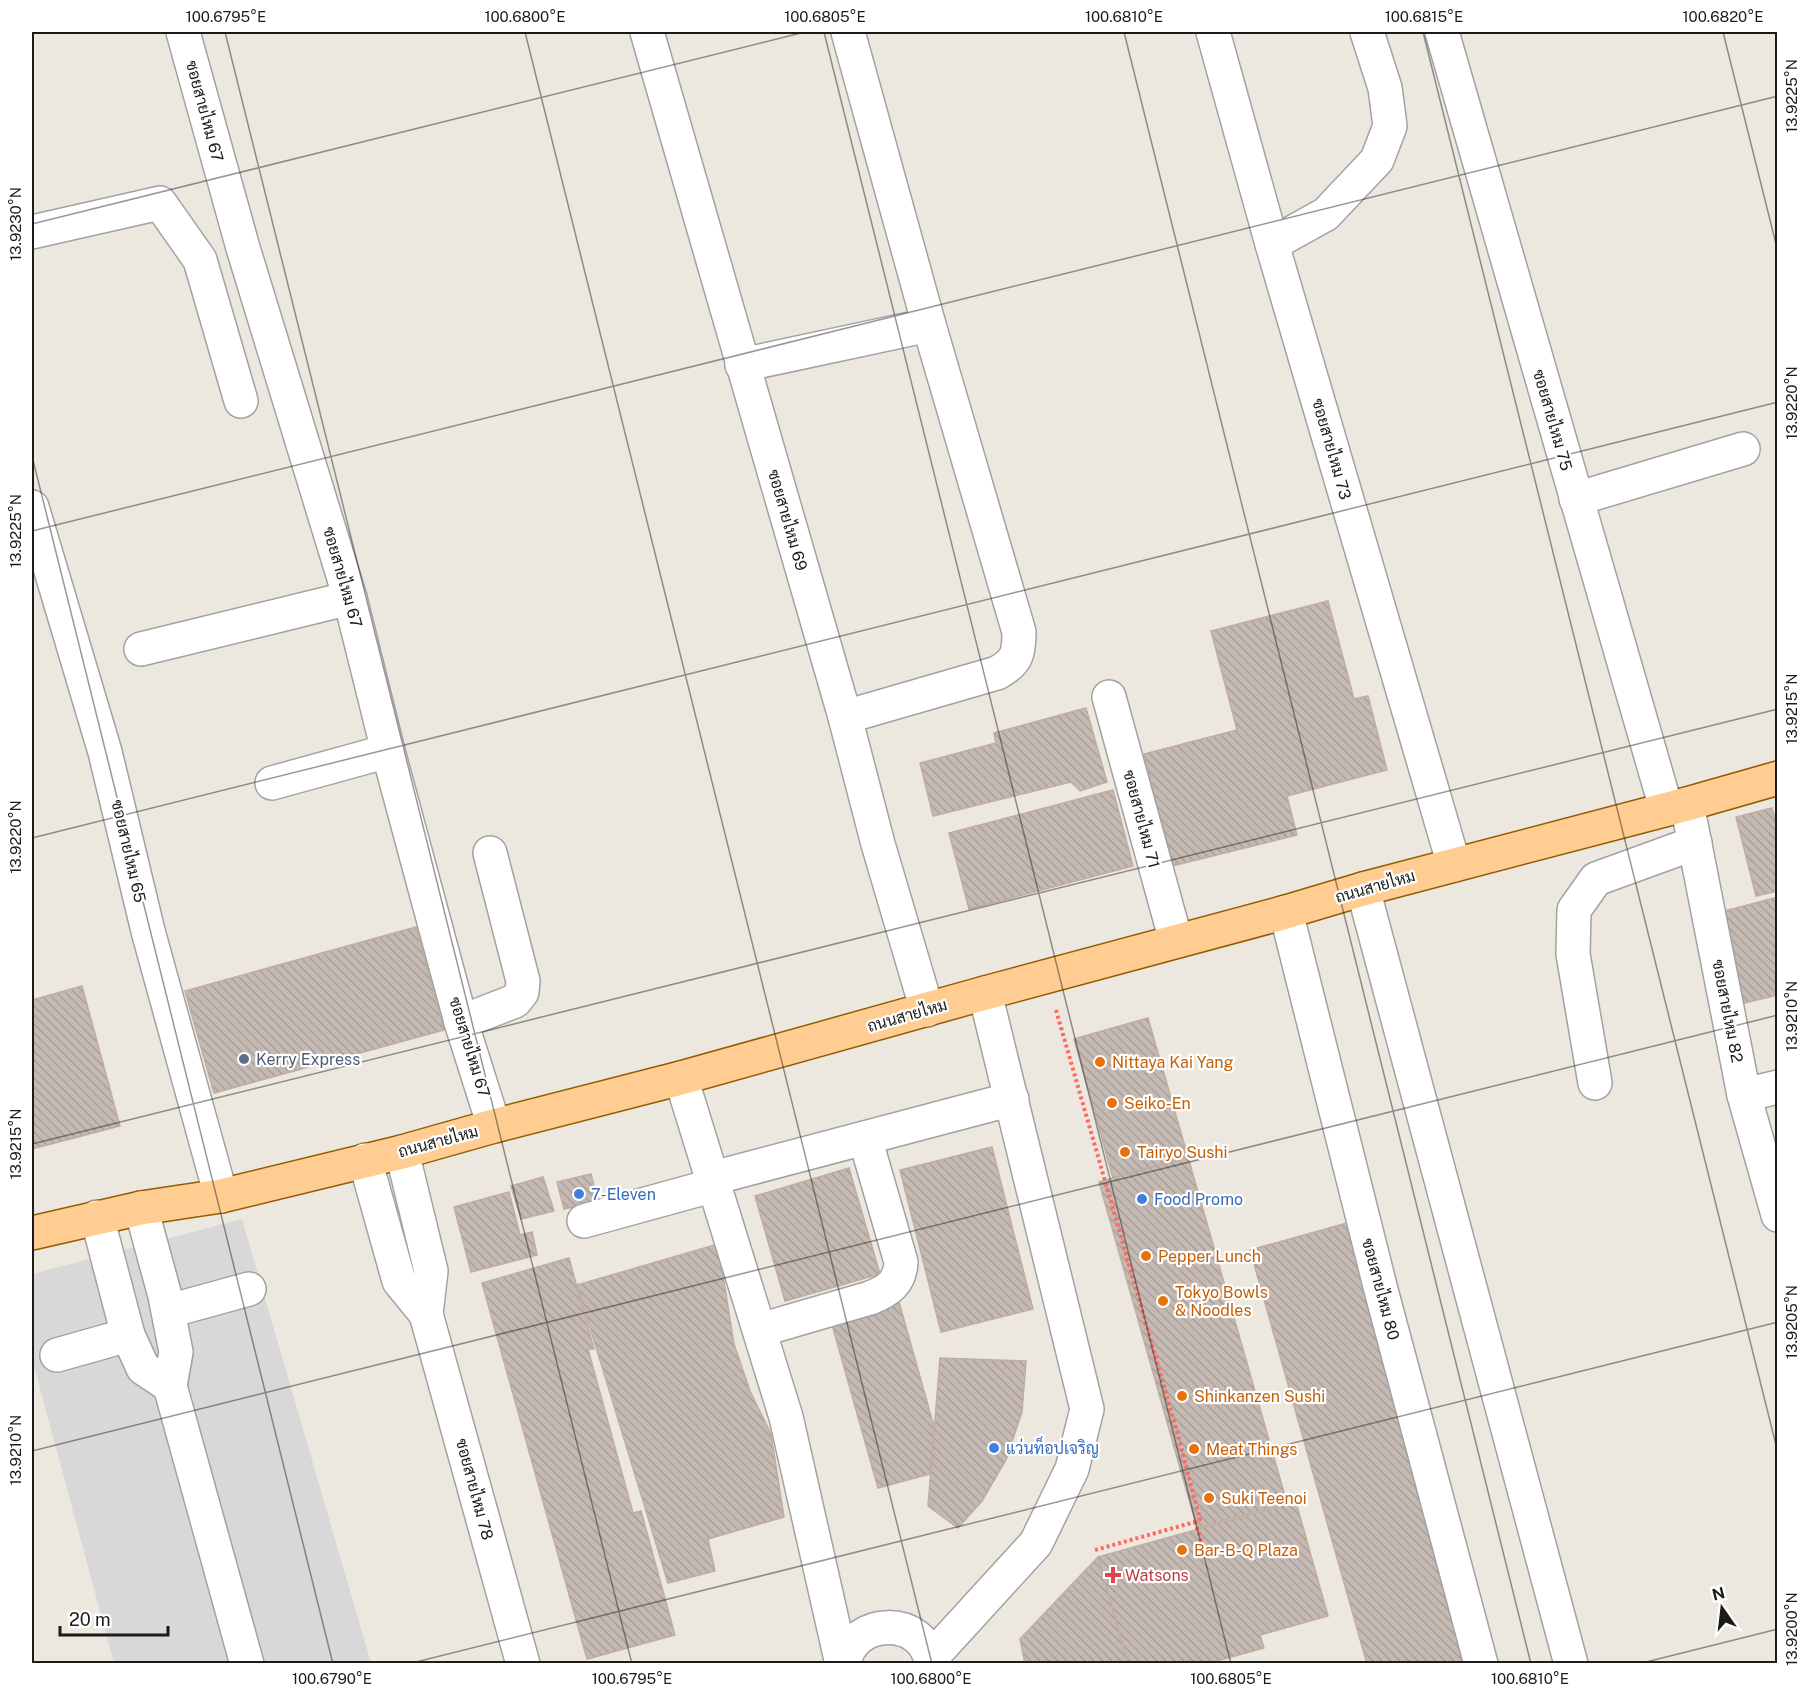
<svg xmlns="http://www.w3.org/2000/svg" width="1809" height="1695" font-family="'Public Sans',Sarabun,sans-serif">
<style>
.residential{fill:#d9d8d8}
.building{fill:url(#building-back-hatch);stroke:#bfada1;stroke-width:1.5}
.lines{fill:none;stroke-linecap:round;stroke-linejoin:round}
.minor-casing{stroke:#a2a2a2;stroke-width:36}
.major-casing{stroke:#915d00;stroke-width:36}
.path{stroke:#ff6a5e;stroke-width:4;stroke-dasharray:3 3;stroke-linecap:butt}
.minor{stroke:#fff;stroke-width:33}
.major{stroke:#ffcd92;stroke-width:33}
.ticks{fill:none;stroke:#1b1b1b;stroke-width:1.5;stroke-opacity:0.45}
.service-dot{fill:#5c6f8a;stroke:#fff;stroke-width:2}
.food-dot{fill:#e8710a;stroke:#fff;stroke-width:2}
.shop-dot{fill:#3f7fe0;stroke:#fff;stroke-width:2}
.health-dot{fill:#e0444e;stroke:#fff;stroke-width:2}
.labels{text-anchor:middle;stroke-width:4.5;stroke-linejoin:round;paint-order:stroke}
.street-label{font-size:16px;fill:#1b1b1b;stroke:#fff}
.service-label{font-size:16px;fill:#4e5e75;stroke:#fff;text-anchor:start}
.food-label{font-size:16px;fill:#c56008;stroke:#fff;text-anchor:start}
.shop-label{font-size:16px;fill:#366cbe;stroke:#fff;text-anchor:start}
.health-label{font-size:16px;fill:#be3a42;stroke:#fff;text-anchor:start}
.neatline{fill:none;stroke:#1b1b1b;stroke-width:2}
.ticks-label{font-size:15px;text-anchor:middle;fill:#1b1b1b}
</style>
<defs>
<pattern id="building-back-hatch" width="6" height="6" patternUnits="userSpaceOnUse" patternTransform="scale(1.5)"><rect width="6" height="6" fill="#c5bab3"/><path d="M-1 5l2 2M0 0l6 6M5-1l2 2" fill="none" stroke="#a99f99"/></pattern>
</defs>
<rect width="100%" height="100%" fill="#ede8df"/>
<polygon class="residential" points="242,1219 371,1663 114,1663 32,1359 32,1274"/>
<g class="building">
<polygon points="1328,601 1354,699 1368,696 1387,770 1287,796 1297,835 1172,866 1144,754 1237,730 1211,631"/>
<polygon points="1086,708 1107,782 1080,791 1071,782 933,816 920,763 996,743 994,733"/>
<polygon points="1113,790 1133,866 969,909 949,833"/>
<polygon points="1772,808 1778,828 1778,891 1756,896 1736,817"/>
<polygon points="1778,897 1778,995 1740,1004 1717,913"/>
<polygon points="416,927 444,1030 214,1093 185,991"/>
<polygon points="82,986 120,1126 32,1149 32,1000"/>
<polygon points="1148,1018 1188,1157 1113,1178 1074,1039"/>
<polygon points="992,1147 1033,1309 941,1332 900,1170"/>
<polygon points="1188,1157 1287,1503 1197,1528 1099,1182"/>
<polygon points="849,1168 880,1274 785,1301 755,1196"/>
<polygon points="591,1174 598,1201 564,1209 557,1182"/>
<polygon points="543,1177 554,1211 521,1219 511,1186"/>
<polygon points="509,1192 520,1235 532,1232 537,1255 471,1272 454,1207"/>
<polygon points="1347,1223 1472,1663 1471,1664 1367,1664 1250,1250"/>
<polygon points="718,1244 734,1344 750,1391 771,1434 784,1517 708,1539 715,1571 668,1583 577,1285"/>
<polygon points="569,1258 594,1349 588,1349 633,1513 641,1511 675,1635 587,1659 482,1283"/>
<polygon points="899,1302 935,1430 930,1474 878,1488 831,1321"/>
<polygon points="940,1358 1026,1361 1022,1412 1006,1460 982,1501 958,1528 928,1506"/>
<polygon points="1296,1502 1328,1616 1260,1635 1264,1648 1206,1664 1128,1664 1098,1557"/>
<polygon points="1098,1557 1128,1664 1025,1664 1020,1639"/>
</g>
<g class="lines">
<defs>
<g id="minor">
<polyline points="183,32 243,248 350,598 388,751 461,1022 494,1126"/>
<polyline points="647,32 845,717 878,844 927,1010"/>
<polyline points="1213,32 1272,244 1454,865"/>
<polyline points="1442,32 1666,808"/>
<polyline points="32,232 160,203 200,260 241,401"/>
<polyline points="1272,244 1326,214 1377,160 1390,126 1385,88 1367,32"/>
<polyline points="742,365 929,325"/>
<polyline points="1576,499 1743,449"/>
<polyline points="32,507 105,752 148,931 221,1196"/>
<polyline points="141,649 350,598"/>
<polyline points="1109,697 1176,941"/>
<path d="M 845,717 L 997,673 C 1017,662 1019,654 1019,632 L 929,325 L 848,32"/>
<polyline points="272,783 388,751"/>
<polyline points="1687,804 1744,1095 1778,1215"/>
<polyline points="1363,889 1571,1664"/>
<polyline points="1286,912 1381,1290 1481,1664"/>
<polyline points="461,1022 515,1001 522,992 523,981 490,853"/>
<polyline points="681,1078 786,1417 842,1664"/>
<polyline points="1595,1083 1573,954 1574,910 1596,879 1695,843"/>
<polyline points="1744,1095 1778,1087"/>
<polyline points="402,1152 431,1271 426,1314 523,1664"/>
<polyline points="365,1160 399,1281 426,1314"/>
<polyline points="713,1178 1012,1099"/>
<polyline points="141,1208 165,1296 176,1352 170,1386 247,1664"/>
<polyline points="97,1217 128,1335 143,1368 170,1386"/>
<polyline points="584,1221 715,1185"/>
<polyline points="169,1311 249,1289"/>
<path d="M 760,1330 L 870,1298 C 888,1291 900,1283 901,1262 L 865,1138"/>
<polyline points="57,1355 128,1335"/>
<polyline points="931,1658 1036,1543 1072,1469 1087,1409 985,993"/>
<path d="M 844,1664 C 851,1616 926,1615 931,1664"/>
</g>
<polyline id="major" points="32,1233 141,1208 221,1196 402,1152 494,1126 681,1078 985,993 1286,912 1363,889 1687,804 1778,778"/>
</defs>
<use href="#minor" class="minor-casing"/>
<use href="#major" class="major-casing"/>
<g class="path">
<polyline points="1056,1010 1177,1432 1200,1519 1195,1522 1204,1549 1213,1548"/>
<polyline points="1095,1550 1195,1522"/>
</g>
<use href="#minor" class="minor"/>
<use href="#major" class="major"/>
</g>
<path class="ticks" d="M 225,32 L 632,1664M 525,32 L 932,1664M 824,32 L 1231,1664M 1124,32 L 1531,1664M 1423,32 L 1778,1453M 1723,32 L 1778,252M 32,224 L 805,32M 32,456 L 333,1664M 32,531 L 1778,96M 32,838 L 1778,402M 32,1144 L 1778,709M 32,1451 L 1778,1015M 32,1657 L 33,1664M 408,1664 L 1778,1322M 1638,1664 L 1778,1629"/>
<circle class="service-dot" cx="244" cy="1059" r="6"/>
<g class="food-dot">
<circle cx="1100" cy="1062" r="6"/>
<circle cx="1112" cy="1103" r="6"/>
<circle cx="1125" cy="1152" r="6"/>
<circle cx="1146" cy="1256" r="6"/>
<circle cx="1163" cy="1301" r="6"/>
<circle cx="1182" cy="1396" r="6"/>
<circle cx="1194" cy="1449" r="6"/>
<circle cx="1209" cy="1498" r="6"/>
<circle cx="1182" cy="1550" r="6"/>
</g>
<g class="shop-dot">
<circle cx="579" cy="1194" r="6"/>
<circle cx="1142" cy="1199" r="6"/>
<circle cx="994" cy="1448" r="6"/>
</g>
<path class="health-dot" d="M1110 1566h6v6h6v6h-6v6h-6v-6h-6v-6h6z"/>
<g class="labels">
<g class="street-label">
<text transform="translate(205 111) rotate(75)" y="6">ซอยสายไหม 67</text>
<text transform="translate(1553 420) rotate(74)" y="6">ซอยสายไหม 75</text>
<text transform="translate(1332 449) rotate(74)" y="6">ซอยสายไหม 73</text>
<text transform="translate(788 520) rotate(74)" y="6">ซอยสายไหม 69</text>
<text transform="translate(343 577) rotate(74)" y="6">ซอยสายไหม 67</text>
<text transform="translate(1142 819) rotate(75)" y="6">ซอยสายไหม 71</text>
<text transform="translate(129 851) rotate(77)" y="6">ซอยสายไหม 65</text>
<text transform="translate(1375 886) rotate(-16)" y="6">ถนนสายไหม</text>
<text transform="translate(1728 1011) rotate(79)" y="6">ซอยสายไหม 82</text>
<text transform="translate(907 1015) rotate(-16)" y="6">ถนนสายไหม</text>
<text transform="translate(470 1047) rotate(73)" y="6">ซอยสายไหม 67</text>
<text transform="translate(438 1141) rotate(-15)" y="6">ถนนสายไหม</text>
<text transform="translate(1381 1289) rotate(75)" y="6">ซอยสายไหม 80</text>
<text transform="translate(475 1489) rotate(75)" y="6">ซอยสายไหม 78</text>
</g>
<g class="service-label">
<text x="256" y="1065">Kerry Express</text>
</g>
<g class="food-label">
<text x="1112" y="1068">Nittaya Kai Yang</text>
<text x="1124" y="1109">Seiko-En</text>
<text x="1137" y="1158">Tairyo Sushi</text>
<text x="1158" y="1262">Pepper Lunch</text>
<text x="1175" y="1298">Tokyo Bowls<tspan x="1175" dy="18">&amp; Noodles</tspan></text>
<text x="1194" y="1402">Shinkanzen Sushi</text>
<text x="1206" y="1455">Meat Things</text>
<text x="1221" y="1504">Suki Teenoi</text>
<text x="1194" y="1556">Bar-B-Q Plaza</text>
</g>
<g class="shop-label">
<text x="591" y="1200">7-Eleven</text>
<text x="1154" y="1205">Food Promo</text>
<text x="1006" y="1454">แว่นท็อปเจริญ</text>
</g>
<g class="health-label">
<text x="1125" y="1581">Watsons</text>
</g>
</g>
<rect width="1809" height="1695" fill="none" stroke="#ffffff" stroke-width="66"/>
<g transform="translate(1722 1608) rotate(346)" stroke="#ffffff" stroke-width="4.5" paint-order="stroke">
<path d="M0-4.5L10 22L0 15L-10 22Z" fill="#1b1b1b"/>
<text y="-9" font-size="16" font-weight="bold" text-anchor="middle" fill="#1b1b1b">N</text>
</g>
<path d="M60 1626v9h108v-9" fill="none" stroke="#1b1b1b" stroke-width="3"/>
<text x="69" y="1626" font-size="18" fill="#1b1b1b" stroke="#ffffff" stroke-width="4.5" paint-order="stroke">20 m</text>
<rect x="33" y="33" width="1743" height="1629" class="neatline"/>
<g class="ticks-label">
<text x="226" y="22">100.6795°E</text>
<text x="525" y="22">100.6800°E</text>
<text x="825" y="22">100.6805°E</text>
<text x="1124" y="22">100.6810°E</text>
<text x="1424" y="22">100.6815°E</text>
<text x="1723" y="22">100.6820°E</text>
<text transform="translate(1792 96) rotate(-90)" y="5">13.9225°N</text>
<text transform="translate(16 224) rotate(-90)" y="5">13.9230°N</text>
<text transform="translate(1792 403) rotate(-90)" y="5">13.9220°N</text>
<text transform="translate(16 531) rotate(-90)" y="5">13.9225°N</text>
<text transform="translate(1792 709) rotate(-90)" y="5">13.9215°N</text>
<text transform="translate(16 837) rotate(-90)" y="5">13.9220°N</text>
<text transform="translate(1792 1016) rotate(-90)" y="5">13.9210°N</text>
<text transform="translate(16 1144) rotate(-90)" y="5">13.9215°N</text>
<text transform="translate(1792 1322) rotate(-90)" y="5">13.9205°N</text>
<text transform="translate(16 1450) rotate(-90)" y="5">13.9210°N</text>
<text transform="translate(1792 1629) rotate(-90)" y="5">13.9200°N</text>
<text x="332" y="1684">100.6790°E</text>
<text x="632" y="1684">100.6795°E</text>
<text x="931" y="1684">100.6800°E</text>
<text x="1231" y="1684">100.6805°E</text>
<text x="1530" y="1684">100.6810°E</text>
</g>
</svg>
